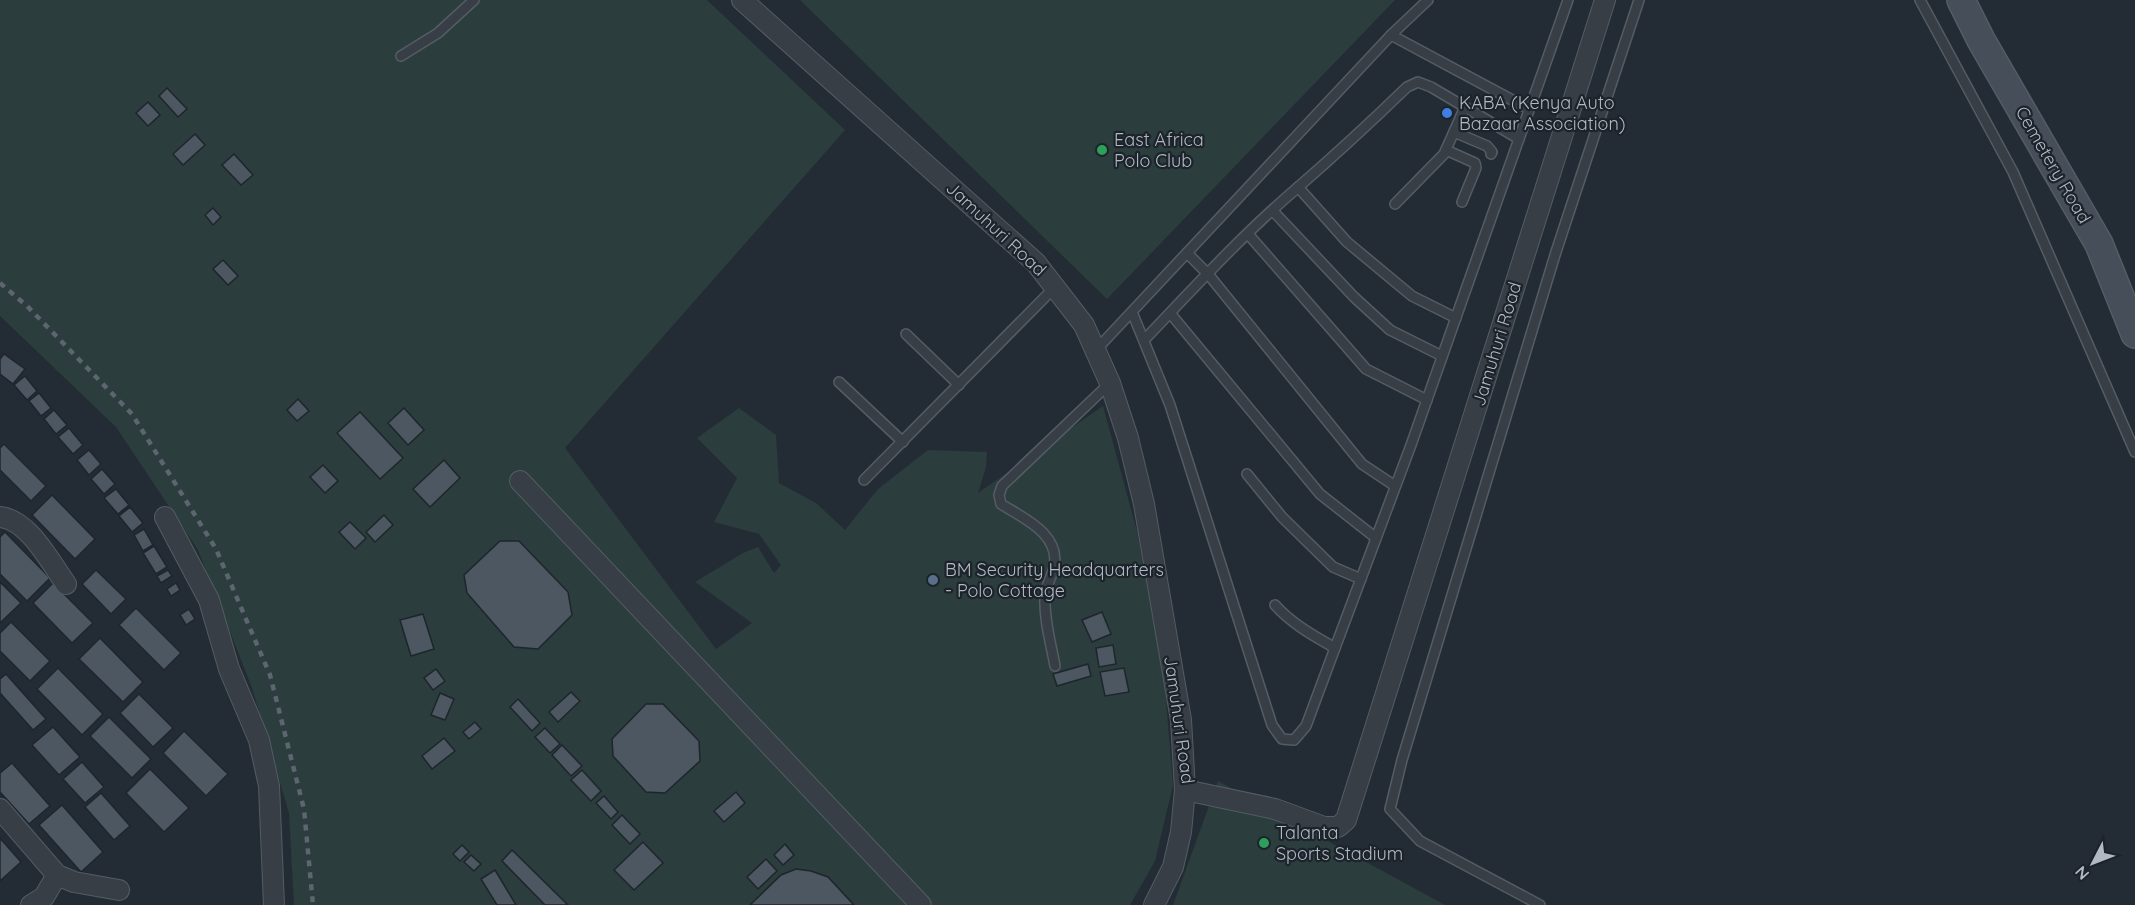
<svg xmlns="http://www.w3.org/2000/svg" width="2135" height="905" font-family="Quicksand,sans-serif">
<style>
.green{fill:#2b3d3c}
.building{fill:#4c5761;stroke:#1e252d;stroke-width:1.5}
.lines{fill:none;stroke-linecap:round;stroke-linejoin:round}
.lane-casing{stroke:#545c64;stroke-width:12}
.street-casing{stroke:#545c64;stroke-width:22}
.secondary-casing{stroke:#545c64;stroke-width:30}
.lane{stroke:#373e46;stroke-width:9}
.street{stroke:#373e46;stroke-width:20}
.secondary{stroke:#454e59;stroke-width:27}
.rail{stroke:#5d6570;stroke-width:4.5;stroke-dasharray:6 6;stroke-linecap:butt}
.shop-dot{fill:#3f7fe0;stroke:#1c232b;stroke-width:2}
.leisure-dot{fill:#2e9e5b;stroke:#1c232b;stroke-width:2}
.service-dot{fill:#5c6f8a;stroke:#1c232b;stroke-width:2}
.labels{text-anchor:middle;stroke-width:4.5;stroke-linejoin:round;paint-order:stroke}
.poi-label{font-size:18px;fill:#b1b9c3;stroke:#1c232b;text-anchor:start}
.street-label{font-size:18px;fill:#b1b9c3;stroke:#1c232b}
</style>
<rect width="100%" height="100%" fill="#232c35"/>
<g class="green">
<polygon points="0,0 707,0 845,130 565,448 716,649 752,623 695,582 743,553 758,547 774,573 781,565 759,534 714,522 737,478 697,438 739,408 776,435 779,483 816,503 845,530 878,489 928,450 987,452 986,467 978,493 1103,406 1138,535 1165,688 1173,785 1155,861 1130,905 294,905 289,813 252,688 198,550 116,427 0,316"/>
<polygon points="800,0 1395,0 1107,299"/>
<polygon points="1218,781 1445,905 1173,905"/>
</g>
<g class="building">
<polygon points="167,88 187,109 178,117 159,96"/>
<polygon points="148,102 160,115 148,126 136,113"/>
<polygon points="195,134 205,145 183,165 173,154"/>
<polygon points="234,154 253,175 241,185 222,165"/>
<polygon points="213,208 221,217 213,225 205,215"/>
<polygon points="223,260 238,276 228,285 213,269"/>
<polygon points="4,354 25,369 13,384 0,374 0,359"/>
<polygon points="25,376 37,391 27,400 14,385"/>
<polygon points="39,393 51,408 41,416 29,401"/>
<polygon points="298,399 309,411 297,421 287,410"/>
<polygon points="404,408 424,430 408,445 388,423"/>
<polygon points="54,410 67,425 56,434 44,419"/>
<polygon points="360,412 403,458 380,479 337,433"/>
<polygon points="69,428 83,445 73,454 58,437"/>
<polygon points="4,444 46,486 31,501 0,470 0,448"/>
<polygon points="89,450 101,464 89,475 77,460"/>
<polygon points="444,460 460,478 430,507 413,489"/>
<polygon points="323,465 338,481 325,493 310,477"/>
<polygon points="102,469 115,484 104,494 91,479"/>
<polygon points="116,489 129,505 118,514 104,498"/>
<polygon points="52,495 95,539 75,559 32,515"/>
<polygon points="130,507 143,523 132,532 119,516"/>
<polygon points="384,515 393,525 375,542 366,532"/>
<polygon points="350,522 366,538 355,549 339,532"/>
<polygon points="144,529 153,545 143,551 134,535"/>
<polygon points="5,532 50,578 27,601 0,574 0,537"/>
<polygon points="500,541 519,541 568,592 572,615 538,649 514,647 467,593 464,575"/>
<polygon points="154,546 167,567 156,574 143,553"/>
<polygon points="96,570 126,599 111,614 82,584"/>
<polygon points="168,570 172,576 161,583 157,576"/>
<polygon points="0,582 21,603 0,623"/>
<polygon points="53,583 93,623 72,643 33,603"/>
<polygon points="176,583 180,590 171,596 167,589"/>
<polygon points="136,608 181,653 164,670 119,625"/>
<polygon points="189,609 195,619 186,625 180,615"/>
<polygon points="1102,612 1111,634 1092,642 1082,620"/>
<polygon points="423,614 434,649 411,656 400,620"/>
<polygon points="11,622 50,661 30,681 0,651 0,633"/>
<polygon points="100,638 143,682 123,702 79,659"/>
<polygon points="1113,645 1116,664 1099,667 1096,648"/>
<polygon points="1088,664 1091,676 1057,686 1053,674"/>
<polygon points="58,668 103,714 82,735 37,689"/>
<polygon points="1124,668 1129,692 1105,696 1100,672"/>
<polygon points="436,669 445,681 433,690 424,678"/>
<polygon points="6,674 46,719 33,730 0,693 0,679"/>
<polygon points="571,692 580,701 558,722 549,712"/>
<polygon points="440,693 454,699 445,720 431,715"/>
<polygon points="139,694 173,728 153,747 120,713"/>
<polygon points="518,699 540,723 532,731 510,707"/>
<polygon points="646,704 663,704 699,741 700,761 665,793 646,792 613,756 612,739"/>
<polygon points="109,717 151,759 132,778 90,736"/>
<polygon points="475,722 481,729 469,739 463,732"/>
<polygon points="53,727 80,757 59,775 32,745"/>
<polygon points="545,728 560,744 550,753 535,737"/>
<polygon points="184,731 228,774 206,796 163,753"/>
<polygon points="444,738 455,751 432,769 422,756"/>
<polygon points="562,745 582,766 571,776 552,755"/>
<polygon points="82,762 104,787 85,803 63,779"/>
<polygon points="12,763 50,806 29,824 0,792 0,773"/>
<polygon points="150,769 189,808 164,832 126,793"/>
<polygon points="582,770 601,791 591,801 571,780"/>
<polygon points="736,792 745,803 724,822 714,811"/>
<polygon points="101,793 130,826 114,840 85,807"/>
<polygon points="604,796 618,812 611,819 596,803"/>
<polygon points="62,805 103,852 81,872 39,825"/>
<polygon points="622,815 640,834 630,844 612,825"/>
<polygon points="0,838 21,862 0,881"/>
<polygon points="643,842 663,863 634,890 614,870"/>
<polygon points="785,844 794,855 783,865 774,855"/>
<polygon points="462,845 469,852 460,861 453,854"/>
<polygon points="512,850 568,905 545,905 502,861"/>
<polygon points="471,855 481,864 474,871 464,862"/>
<polygon points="766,859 777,871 758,889 747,877"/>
<polygon points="796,869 811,871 828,877 854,905 750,905 781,875"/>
<polygon points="495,870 516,905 497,905 481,879"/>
</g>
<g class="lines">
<defs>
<g id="lane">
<polyline points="1920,0 2013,172 2135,452"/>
<polyline points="1391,35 1529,109"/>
<polyline points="401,56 438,33 474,0"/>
<polyline points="1454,132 1487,146 1492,152 1491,154"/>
<polyline points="1446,150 1475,163 1476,168 1462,202"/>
<polyline points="1298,187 1347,242 1412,296 1456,318"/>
<polyline points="1395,204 1444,154 1465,107"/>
<polyline points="1273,211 1354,297 1390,330 1442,356"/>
<polyline points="1248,234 1366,369 1427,400"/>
<polyline points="1187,253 1208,274 1362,464 1395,486"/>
<polyline points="1132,312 1170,405 1272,725 1282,739 1294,740 1306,726 1335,648 1411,445 1568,0"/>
<polyline points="1170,313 1320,494 1376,538"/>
<polyline points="906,334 959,385"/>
<path d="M 1144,340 C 1193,289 1242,235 1296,189 C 1334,156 1371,122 1407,87 L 1418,82 L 1431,87 L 1519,139"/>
<polyline points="1095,351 1391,35 1428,0"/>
<polyline points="839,382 903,442"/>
<polyline points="1247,474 1282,517 1333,567 1361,579"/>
<polyline points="864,480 1055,287"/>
<path d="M 1275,605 C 1292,624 1314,636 1335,648"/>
<path d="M 1055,666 C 1051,644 1044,620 1045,597 C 1045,587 1052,577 1054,567 C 1061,534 1023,518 1001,504 L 999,495 L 1002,486 L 1110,383"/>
<polyline points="1540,905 1420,841 1390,809 1402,760 1555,255 1639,0"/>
</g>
<g id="street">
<polyline points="742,0 1036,263 1084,325 1110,383 1128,438 1144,504 1181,720 1185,790 1275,809 1324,827 1338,827 1346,820 1605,0"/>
<polyline points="520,481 921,905"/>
<path d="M 0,517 C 29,520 50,562 66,584"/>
<polyline points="165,517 209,600 229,669 259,740 269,786 274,905"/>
<polyline points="0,809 57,875 74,882 119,890"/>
<polyline points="31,905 44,897 57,875"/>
<polyline points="1154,905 1173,867 1181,832 1185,790"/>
</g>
<polyline id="secondary" points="1961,0 1981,40 2099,244 2135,334"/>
</defs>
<use href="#lane" class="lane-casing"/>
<use href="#street" class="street-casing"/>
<use href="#secondary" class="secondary-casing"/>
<use href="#lane" class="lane"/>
<use href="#street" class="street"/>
<use href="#secondary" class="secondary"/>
<polyline class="rail" points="0,283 27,306 132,414 216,549 270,675 304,809 313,905"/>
</g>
<circle class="shop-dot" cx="1447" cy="113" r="6"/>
<g class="leisure-dot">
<circle cx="1102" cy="150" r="6"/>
<circle cx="1264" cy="843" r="6"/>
</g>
<circle class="service-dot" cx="933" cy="580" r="6"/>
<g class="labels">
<g class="poi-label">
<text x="1459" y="109">KABA (Kenya Auto<tspan x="1459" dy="21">Bazaar Association)</tspan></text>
<text x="1114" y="146">East Africa<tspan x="1114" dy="21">Polo Club</tspan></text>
<text x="945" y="576">BM Security Headquarters<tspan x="945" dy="21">- Polo Cottage</tspan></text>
<text x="1276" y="839">Talanta<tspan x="1276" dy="21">Sports Stadium</tspan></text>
</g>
<g class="street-label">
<text transform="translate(2053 165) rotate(60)" y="6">Cemetery Road</text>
<text transform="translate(996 229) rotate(43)" y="6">Jamuhuri Road</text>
<text transform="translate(1497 344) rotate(-73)" y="6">Jamuhuri Road</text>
<text transform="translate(1179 720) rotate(82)" y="6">Jamuhuri Road</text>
</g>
</g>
<g transform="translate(2093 863) rotate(228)" stroke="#1c232b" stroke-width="4.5" paint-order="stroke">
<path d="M0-4.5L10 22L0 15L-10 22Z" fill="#b1b9c3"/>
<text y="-9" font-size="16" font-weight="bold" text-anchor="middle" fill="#b1b9c3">N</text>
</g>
</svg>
